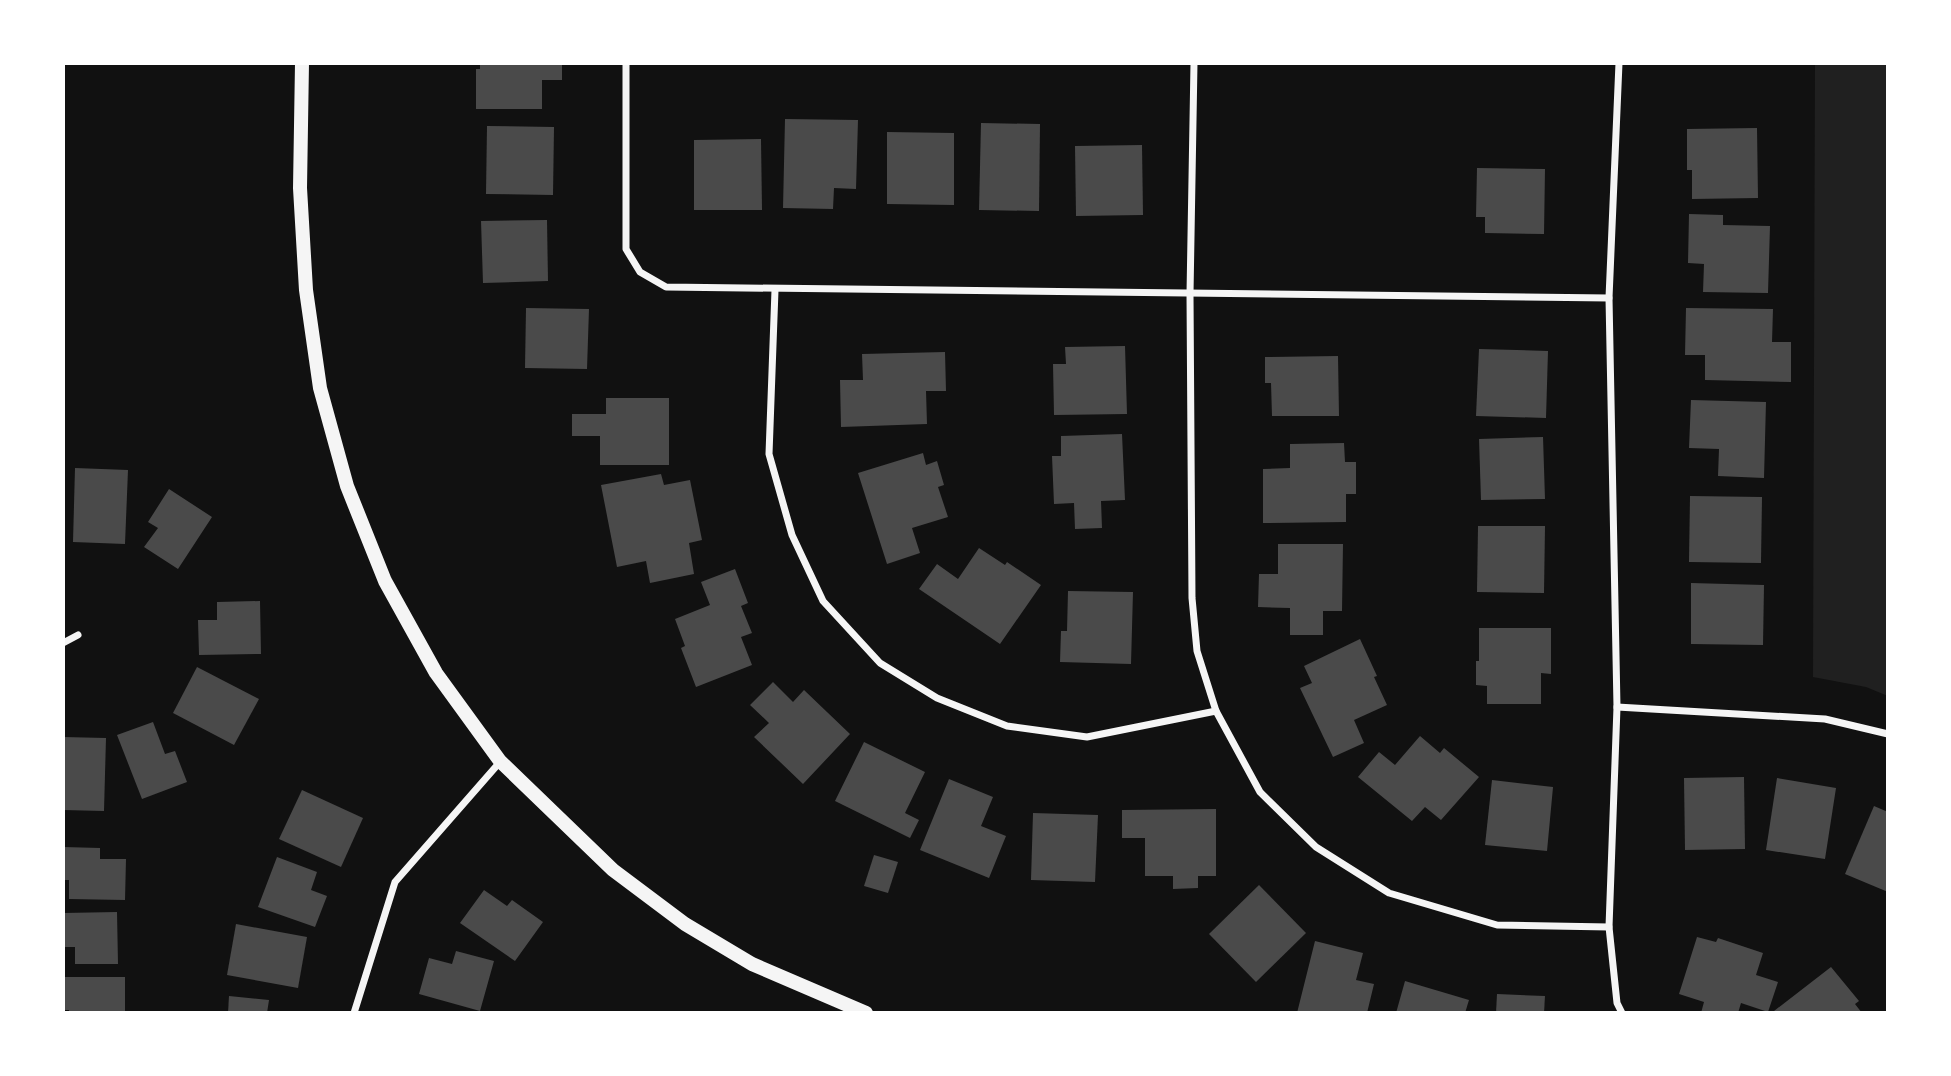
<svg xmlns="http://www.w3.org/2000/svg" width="1951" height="1076" font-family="'PT Sans Narrow',sans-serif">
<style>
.green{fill:#202020}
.building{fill:#4a4a4a}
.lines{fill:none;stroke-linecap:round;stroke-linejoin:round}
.minor{stroke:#f5f5f5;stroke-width:7}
.secondary{stroke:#f5f5f5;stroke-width:14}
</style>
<rect width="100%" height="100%" fill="#111"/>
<polygon class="green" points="1815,63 1888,63 1888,696 1866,687 1813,677"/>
<g class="building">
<polygon points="480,63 562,63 562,80 542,80 542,109 476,109 476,69 480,69"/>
<polygon points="785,119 858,120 856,189 834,188 833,209 783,208"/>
<polygon points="981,123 1040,124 1039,211 979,210"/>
<polygon points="487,126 554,127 553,195 486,194"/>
<polygon points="1757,128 1758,198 1692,199 1692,170 1687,170 1687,129"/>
<polygon points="887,132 954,133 954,205 887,204"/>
<polygon points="761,139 762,210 694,210 694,140"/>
<polygon points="1142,145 1143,215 1076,216 1075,146"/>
<polygon points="1477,168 1545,169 1544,234 1485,233 1485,217 1476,217"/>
<polygon points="1689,214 1723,215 1723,225 1770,226 1768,293 1703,292 1704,264 1688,263"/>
<polygon points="547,220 548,281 483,283 481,221"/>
<polygon points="526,308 589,309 587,369 525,368"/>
<polygon points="1686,308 1773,309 1772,342 1791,342 1791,382 1705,380 1705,355 1685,355"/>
<polygon points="1125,346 1127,414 1054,415 1053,364 1066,364 1065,347"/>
<polygon points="1479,349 1548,351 1546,418 1476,416"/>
<polygon points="945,352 946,391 926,391 927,424 841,427 840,380 863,380 862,354"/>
<polygon points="1338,356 1339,416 1272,416 1271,383 1265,383 1265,357"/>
<polygon points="606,398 669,398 669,465 600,465 600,436 572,436 572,414 606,414"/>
<polygon points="1691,400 1766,402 1764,478 1718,476 1719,449 1689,448"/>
<polygon points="1122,434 1125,500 1101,501 1102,528 1075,529 1074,503 1054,504 1052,456 1061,456 1061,436"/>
<polygon points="1543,437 1545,499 1481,500 1479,439"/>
<polygon points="1344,443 1345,462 1356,462 1356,494 1346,494 1346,522 1263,523 1263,469 1290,468 1290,444"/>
<polygon points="923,453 926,465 937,461 944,485 938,487 948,517 912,528 920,553 887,564 858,473"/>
<polygon points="75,468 128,470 125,544 73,542"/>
<polygon points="661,474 664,485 690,480 702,540 689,543 694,574 650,583 646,561 617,567 601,485"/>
<polygon points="169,489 212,517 178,569 144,547 158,528 148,522"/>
<polygon points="1690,496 1762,497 1761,563 1689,562"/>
<polygon points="1478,526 1545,526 1544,593 1477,592"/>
<polygon points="1278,544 1343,544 1342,611 1323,611 1323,635 1290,635 1290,608 1258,607 1259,574 1278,574"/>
<polygon points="979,548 1005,565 1007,562 1041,585 1000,644 919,589 937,564 958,579"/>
<polygon points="735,569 748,603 741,606 752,633 741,637 752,665 696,687 681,648 685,646 675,619 710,605 701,582"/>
<polygon points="1691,583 1764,585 1763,645 1691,644"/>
<polygon points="1068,591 1133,592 1131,664 1060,662 1061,631 1067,631"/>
<polygon points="260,601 261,654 199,655 198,620 217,620 217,602"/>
<polygon points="1479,628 1551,628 1551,674 1541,673 1541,704 1487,704 1487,686 1476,685 1476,661 1479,661"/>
<polygon points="1360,639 1377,676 1374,677 1387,705 1354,720 1364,743 1333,757 1300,688 1312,683 1304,666"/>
<polygon points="197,667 259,699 234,745 173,713"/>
<polygon points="773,682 793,702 804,690 850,734 803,784 754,737 769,723 750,705"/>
<polygon points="153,722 165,754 175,751 187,782 142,799 117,735"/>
<polygon points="1420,736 1440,753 1444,748 1479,777 1441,820 1425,807 1412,821 1358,777 1379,752 1395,765"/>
<polygon points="63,737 106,738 104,811 63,810"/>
<polygon points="864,742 925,772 905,813 919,820 910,838 835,801"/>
<polygon points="1744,777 1745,849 1685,850 1684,778"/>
<polygon points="1777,778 1836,788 1825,859 1766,850"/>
<polygon points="949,779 993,797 981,826 1006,836 989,878 920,850"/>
<polygon points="1492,780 1553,787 1547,851 1485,845"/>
<polygon points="302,790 363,818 341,867 279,839"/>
<polygon points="1874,806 1888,812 1888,892 1845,874"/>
<polygon points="1216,809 1216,876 1198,876 1198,888 1173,889 1173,876 1145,876 1145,838 1122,838 1122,810"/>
<polygon points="1033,813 1098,815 1095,882 1031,880"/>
<polygon points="63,847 100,848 100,859 126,859 125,900 69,899 69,880 63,880"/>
<polygon points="874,855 898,862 888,893 864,886"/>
<polygon points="277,857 317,872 311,890 327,896 315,927 258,907"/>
<polygon points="1259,885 1306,933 1256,982 1209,934"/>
<polygon points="484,890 507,906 512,900 543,922 515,961 460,923"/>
<polygon points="117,912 118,964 75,964 75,947 63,947 63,913"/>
<polygon points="236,924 307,937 298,988 227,975"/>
<polygon points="1697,937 1716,942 1718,938 1763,953 1756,975 1778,982 1768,1012 1741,1003 1738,1013 1701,1013 1704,1002 1679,994"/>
<polygon points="1315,941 1363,953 1356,980 1374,984 1367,1013 1297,1013"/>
<polygon points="456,951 494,961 480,1011 419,994 429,958 452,964"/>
<polygon points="1831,967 1859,1001 1855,1004 1862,1013 1775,1013 1774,1011"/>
<polygon points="63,977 125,977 125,1013 69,1013 69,1010 63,1010"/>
<polygon points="1405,981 1469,1000 1465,1013 1396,1013"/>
<polygon points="1497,994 1545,996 1544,1013 1496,1013"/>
<polygon points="229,996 269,1000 267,1013 228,1013"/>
</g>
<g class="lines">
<g class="minor">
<polyline points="626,63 626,249 640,272 666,287 1609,298"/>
<polyline points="1194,63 1190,294 1192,598 1197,651 1216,711 1260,792 1316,847 1389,893 1497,925 1609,927"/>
<polyline points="1619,63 1609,298 1617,707 1609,927 1617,1003 1622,1013"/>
<polyline points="775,290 769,454 792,535 823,601 880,663 937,698 1007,726 1087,737 1216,711"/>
<polyline points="63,643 78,635"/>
<polyline points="1617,707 1825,719 1888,734"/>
<polyline points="354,1013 395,882 500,762"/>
</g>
<polyline class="secondary" points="302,63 300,188 306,290 320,388 347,486 385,581 436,673 500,761 613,870 685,924 752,964 866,1013"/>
</g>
<rect width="1951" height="1076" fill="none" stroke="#ffffff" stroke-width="130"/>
</svg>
